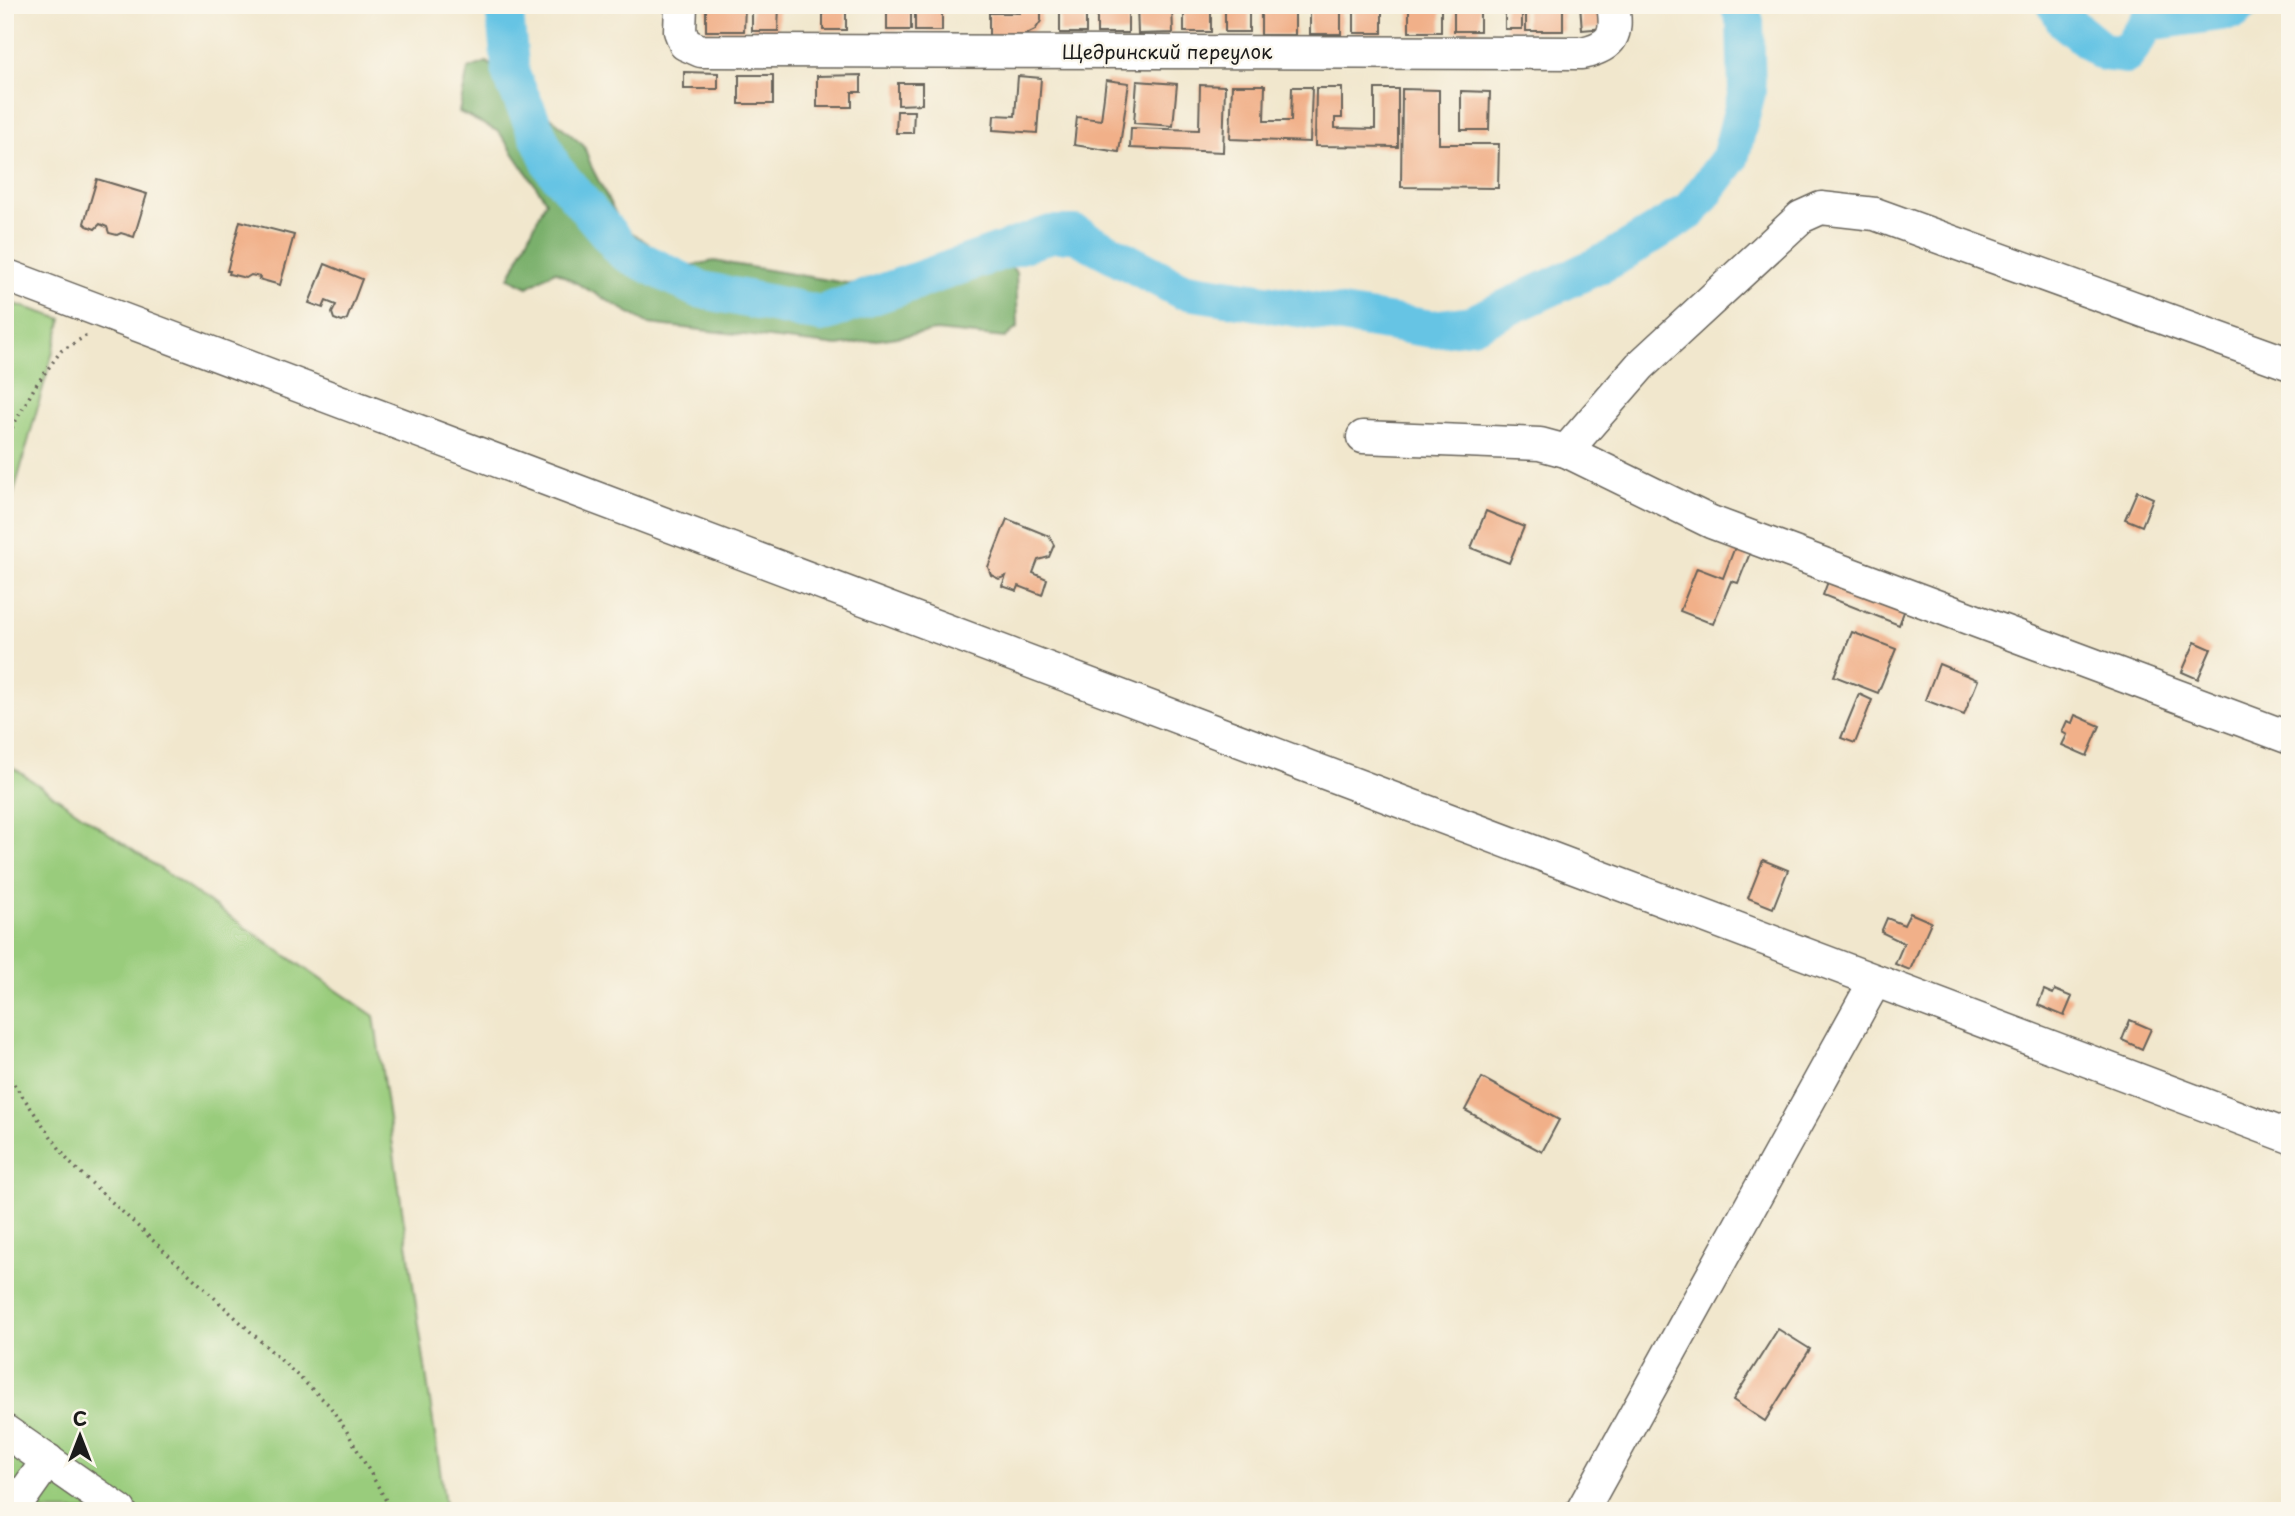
<svg xmlns="http://www.w3.org/2000/svg" width="2295" height="1516" font-family="'Playpen Sans',sans-serif">
<style>
.green{fill:#99cc7c;stroke:#5a744c;stroke-width:2}
.forest{fill:#7ab06c;stroke:#4b6644;stroke-width:2}
.lines{fill:none;stroke-linecap:round;stroke-linejoin:round}
.river{stroke:#66c4e4;stroke-width:38}
.building{fill:#f1b089}
.minor-casing{stroke:#67635a;stroke-width:35}
.path{stroke:#67635a;stroke-width:3.5;stroke-dasharray:2 5;stroke-linecap:butt}
.minor{stroke:#fff;stroke-width:32}
.labels{text-anchor:middle;stroke-width:5;stroke-linejoin:round;paint-order:stroke}
.street-label{font-size:19px;fill:#1c1c1c;stroke:#fbf7ec}
</style>
<rect width="100%" height="100%" fill="#fbf7ec"/>
<filter id="ink" filterUnits="userSpaceOnUse"><feTurbulence type="fractalNoise" baseFrequency=".0143" numOctaves="2"/><feDisplacementMap in="SourceGraphic" scale="14" xChannelSelector="R" yChannelSelector="G"/><feConvolveMatrix kernelMatrix="1 2 1 2 8 2 1 2 1" color-interpolation-filters="sRGB"/></filter>
<filter id="wash" filterUnits="userSpaceOnUse"><feTurbulence type="fractalNoise" baseFrequency=".00686" numOctaves="4" result="noise"/><feDisplacementMap in="SourceGraphic" scale="28" xChannelSelector="R" yChannelSelector="G"/><feGaussianBlur stdDeviation="1.57" result="paint"/><feColorMatrix in="noise" values="0 0 0 0 0 0 0 0 0 0 0 0 0 0 0 0 0 1.4 0 .05"/><feComposite in="paint" operator="in"/></filter>
<g filter="url(#wash)">
<rect width="100%" height="100%" fill="#f1e7cd"/>
<g class="green">
<polygon points="5,301 62,319 5,525"/>
<polygon points="5,762 374,1016 446,1511 5,1511"/>
</g>
<polygon class="forest" points="487,62 584,146 592,168 622,226 683,267 714,261 852,284 986,241 1016,272 1018,327 1005,338 936,331 838,346 649,324 555,271 528,287 509,278 546,201 499,132 459,112 468,69"/>
<g class="lines">
<g class="river">
<polyline points="504,5 511,75 553,168 624,252 698,289 821,314 1051,234 1075,234 1181,290 1432,329 1472,324 1610,260 1690,211 1730,158 1747,92 1745,22 1739,5"/>
<polyline points="2056,5 2065,21 2103,52 2126,55 2148,22 2235,10 2240,5"/>
</g>
</g>
<g id="blocks">
<g class="building">
<polygon points="706,5 745,5 744,31 706,31"/>
<polygon points="752,5 779,5 778,31 752,31"/>
<rect x="823" y="5" width="23" height="25"/>
<rect x="857" y="5" width="21" height="4"/>
<rect x="915" y="5" width="27" height="26"/>
<polygon points="1019,5 1041,5 1041,21 1035,30 1025,35 989,36 989,13 1019,13"/>
<rect x="1060" y="5" width="26" height="28"/>
<rect x="1097" y="5" width="31" height="28"/>
<polygon points="1137,5 1172,5 1173,33 1138,34"/>
<rect x="1184" y="5" width="27" height="27"/>
<rect x="1225" y="5" width="24" height="27"/>
<rect x="1261" y="5" width="34" height="30"/>
<rect x="1310" y="5" width="31" height="29"/>
<rect x="1354" y="5" width="28" height="28"/>
<rect x="1409" y="5" width="32" height="27"/>
<rect x="1454" y="5" width="26" height="26"/>
<rect x="1505" y="5" width="17" height="24"/>
<rect x="1526" y="5" width="37" height="26"/>
<polygon points="1580,5 1603,5 1605,28 1582,30"/>
<rect x="887" y="10" width="24" height="20"/>
<polygon points="684,72 718,73 718,89 684,89"/>
<rect x="739" y="75" width="34" height="29"/>
<polygon points="861,75 861,92 852,92 852,107 817,107 817,76"/>
<polygon points="1018,76 1041,78 1037,133 993,130 994,115 1015,116"/>
<polygon points="1106,80 1129,83 1119,152 1074,145 1077,117 1101,120"/>
<polygon points="1137,81 1177,84 1173,126 1134,123"/>
<polygon points="898,83 922,83 922,104 898,105"/>
<polygon points="1200,85 1225,86 1223,152 1130,148 1131,128 1199,130"/>
<polygon points="1232,85 1265,85 1264,121 1291,121 1292,87 1312,87 1310,142 1230,139"/>
<polygon points="1316,88 1342,88 1342,118 1335,118 1335,128 1375,129 1375,89 1398,89 1398,147 1315,146"/>
<polygon points="1402,89 1439,90 1439,144 1499,144 1498,188 1401,187"/>
<polygon points="1461,91 1490,92 1489,130 1461,130"/>
<polygon points="897,111 914,111 913,133 896,133"/>
<polygon points="97,179 147,194 134,237 121,233 117,235 109,233 107,227 100,224 95,229 87,226 84,223"/>
<polygon points="240,221 294,235 280,285 259,279 260,277 251,275 246,278 229,274 230,271 227,271"/>
<polygon points="325,264 362,279 347,319 342,322 334,319 332,313 336,305 326,301 323,308 309,303"/>
<polygon points="2137,491 2153,498 2142,526 2125,519"/>
<polygon points="1486,511 1524,527 1509,563 1471,548"/>
<polygon points="1007,519 1049,536 1054,545 1049,557 1038,560 1033,573 1047,579 1042,595 1019,586 1017,591 1002,586 1006,576 999,579 991,575 988,567"/>
<polygon points="1735,547 1750,553 1738,583 1731,581 1713,624 1680,611 1697,568 1723,578"/>
<polygon points="1829,579 1905,609 1899,625 1823,595"/>
<polygon points="1852,632 1896,649 1878,693 1834,676"/>
<polygon points="2195,642 2211,649 2198,679 2182,672"/>
<polygon points="1939,664 1978,680 1964,715 1925,700"/>
<polygon points="1859,694 1872,700 1855,743 1841,738"/>
<polygon points="2075,715 2100,726 2087,756 2062,745 2067,735 2062,732 2067,721 2072,723"/>
<polygon points="1763,860 1788,870 1773,908 1748,898"/>
<polygon points="1910,913 1931,922 1910,970 1895,964 1904,943 1881,932 1887,918 1904,925"/>
<polygon points="2044,990 2053,994 2055,990 2072,997 2064,1016 2038,1005"/>
<polygon points="2130,1020 2151,1029 2142,1049 2122,1040"/>
<polygon points="1482,1078 1559,1120 1542,1152 1465,1110"/>
<polygon points="1778,1329 1810,1349 1765,1421 1733,1400"/>
</g>
</g>
</g>
<g filter="url(#ink)">
<use href="#blocks" fill-opacity="0" stroke="#67635a" stroke-width="2"/>
<g class="lines">
<defs>
<g id="minor">
<path d="M 681,5 L 680,31 L 685,44 L 701,51 L 1582,53 C 1613,46 1618,35 1613,5"/>
<polyline points="5,275 2290,1137"/>
<polyline points="1363,437 1540,444 1566,451 1711,522 2290,738"/>
<polyline points="1566,451 1640,366 1801,217 1821,208 1875,214 2290,364"/>
<polyline points="5,1431 120,1511"/>
<polyline points="12,1511 48,1460"/>
<polyline points="1582,1511 1875,981"/>
</g>
</defs>
<use href="#minor" class="minor-casing"/>
<g class="path">
<polyline points="5,440 36,385 61,351 89,334"/>
<polyline points="5,1065 11,1080 69,1162 329,1405 346,1430 392,1511"/>
</g>
<use href="#minor" class="minor"/>
</g>
</g>
<g class="labels">
<g class="street-label">
<text x="1167" y="59">Щедринский переулок</text>
</g>
</g>
<rect width="2295" height="1516" fill="none" stroke="#fbf7ec" stroke-width="28"/>
<g transform="translate(80 1436)" stroke="#fbf7ec" stroke-width="5" paint-order="stroke">
<path d="M0-5L12 26L0 18L-12 26Z" fill="#1c1c1c"/>
<text y="-10" font-size="19" font-weight="bold" text-anchor="middle" fill="#1c1c1c">С</text>
</g>
</svg>
